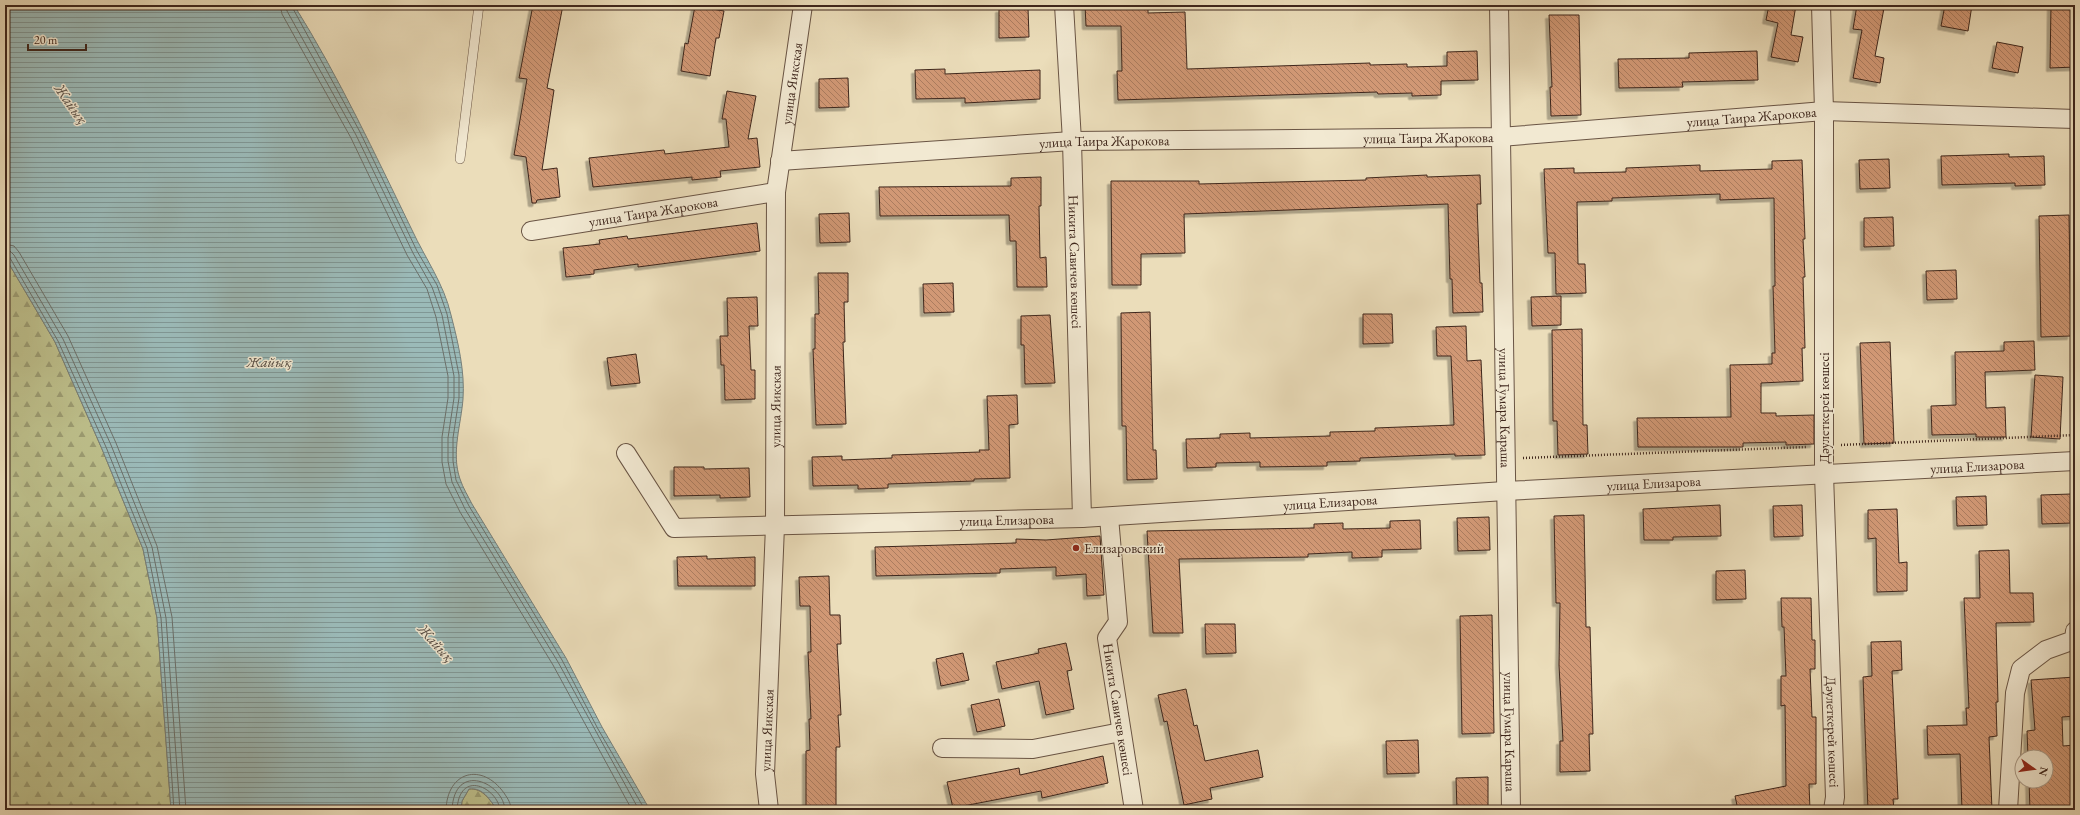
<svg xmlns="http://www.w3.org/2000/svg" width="2080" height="815" font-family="'EB Garamond',serif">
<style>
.forest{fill:url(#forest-firs);stroke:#7e7254}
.water{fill:url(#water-rules);stroke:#767f7a}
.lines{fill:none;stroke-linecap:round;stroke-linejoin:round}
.shore{stroke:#6c706a;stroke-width:1}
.building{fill:url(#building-back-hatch);stroke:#3e261c;filter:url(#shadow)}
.service-casing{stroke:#695444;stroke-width:10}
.minor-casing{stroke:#695444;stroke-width:20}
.path{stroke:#3e261c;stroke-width:2.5;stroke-dasharray:1 2;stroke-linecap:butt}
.service{stroke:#f2e9d2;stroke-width:9}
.minor{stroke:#f2e9d2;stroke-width:18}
.poi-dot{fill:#8f2418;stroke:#f2e9d2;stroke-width:1.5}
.labels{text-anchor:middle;stroke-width:3;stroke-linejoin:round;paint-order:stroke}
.street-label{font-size:14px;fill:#3e261c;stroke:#f2e9d2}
.poi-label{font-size:14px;fill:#3e261c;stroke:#f2e9d2;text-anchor:start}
.water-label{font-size:15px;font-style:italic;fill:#554b43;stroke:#f2e9d2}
</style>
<defs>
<pattern id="forest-firs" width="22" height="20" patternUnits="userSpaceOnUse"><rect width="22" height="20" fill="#bdbf8b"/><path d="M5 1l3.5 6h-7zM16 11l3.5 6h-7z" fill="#9b9b71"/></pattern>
<pattern id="water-rules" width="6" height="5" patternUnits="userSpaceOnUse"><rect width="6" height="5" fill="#9bbab8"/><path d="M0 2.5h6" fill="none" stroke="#809795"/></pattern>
<pattern id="building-back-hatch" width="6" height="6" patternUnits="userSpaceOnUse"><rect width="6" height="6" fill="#d19874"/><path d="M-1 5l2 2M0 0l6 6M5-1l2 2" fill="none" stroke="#ab7c5e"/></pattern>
<filter id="shadow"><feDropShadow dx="-3.5" dy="3.5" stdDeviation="0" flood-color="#0004"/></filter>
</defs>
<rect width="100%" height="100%" fill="#ebddba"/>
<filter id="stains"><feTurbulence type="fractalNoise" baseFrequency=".005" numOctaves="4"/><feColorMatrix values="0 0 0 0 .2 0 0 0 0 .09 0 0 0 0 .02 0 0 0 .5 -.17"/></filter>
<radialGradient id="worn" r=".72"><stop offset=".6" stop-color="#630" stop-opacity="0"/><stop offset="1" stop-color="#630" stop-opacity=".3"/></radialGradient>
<g class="forest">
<polygon points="5,257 55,342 102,449 143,549 157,618 171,810 5,810"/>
<path d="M 469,789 C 483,788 490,800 497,810 L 461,810 L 462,801 Z"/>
</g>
<path class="water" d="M 5,5 L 294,5 C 339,77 375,154 412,230 C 425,258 444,284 451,315 C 458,342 465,371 463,399 C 461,425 451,453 460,479 C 463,488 468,496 472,504 L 566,658 L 602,727 L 650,810 L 497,810 C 490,800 483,787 469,789 L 462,801 L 461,810 L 171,810 L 157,618 L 143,549 L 102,449 L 55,342 L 5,257 Z"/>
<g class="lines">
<g class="shore">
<polyline points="280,5 282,14 351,138 407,255 427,289 436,317 448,376 448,398 442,437 442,462 446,484 460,512 553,665 632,810"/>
<polyline points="286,5 287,11 356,135 413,253 432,287 442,315 454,376 454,398 448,438 448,461 452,482 465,509 558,662 639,810"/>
<polyline points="291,5 360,132 417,251 437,285 447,314 459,375 459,398 453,438 453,461 456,480 469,506 562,660 598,729 645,810"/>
<polyline points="5,244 14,246 19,252 68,336 116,443 157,546 172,617 186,810"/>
<polyline points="5,250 10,251 14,255 63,339 111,445 152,547 166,618 180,810"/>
<polyline points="5,255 10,258 58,341 106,447 147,548 161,618 174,810"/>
<path d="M 446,810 C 447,771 482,762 504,793 C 508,799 511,803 511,810"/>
<path d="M 452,810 C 454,760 504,783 505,810"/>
<path d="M 457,810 C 459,768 498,788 500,810"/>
</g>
</g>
<g class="building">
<polygon points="533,5 563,5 547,88 554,90 542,170 557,168 560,197 537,200 536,203 532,203 526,157 514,155 527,79 519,78"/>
<polygon points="1085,5 1148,5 1148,13 1185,12 1187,69 1370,63 1370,65 1407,64 1407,67 1447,66 1447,52 1477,51 1478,80 1441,81 1441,95 1412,96 1412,93 1378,94 1377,92 1118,100 1117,71 1122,71 1121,26 1086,26"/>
<polygon points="1769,5 1796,5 1791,35 1803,37 1798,62 1771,57 1778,23 1766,20"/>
<polygon points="1857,5 1884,8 1875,56 1884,58 1880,83 1853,78 1862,30 1853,29"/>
<polygon points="1945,5 1972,5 1968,31 1941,26"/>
<polygon points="2051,5 2075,5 2075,67 2050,68"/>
<polygon points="695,6 724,11 719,38 716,38 710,76 681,71 685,43 688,44"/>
<polygon points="1028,8 1029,37 999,38 999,9"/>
<polygon points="1549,15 1579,15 1581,115 1551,116 1550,87 1552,87"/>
<polygon points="1997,42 2023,47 2018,73 1992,68"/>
<polygon points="1757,51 1758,80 1682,82 1683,87 1619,88 1618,59 1689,58 1689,53"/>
<polygon points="945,69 945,74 1040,70 1040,99 965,103 965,98 916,99 915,70"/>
<polygon points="848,78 849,107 819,108 819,79"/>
<polygon points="727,91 756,96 748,139 757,138 760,167 720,171 721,177 692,180 692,177 593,187 589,158 664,150 665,154 729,147 726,119 722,119"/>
<polygon points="2009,154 2009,157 2044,156 2045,185 2015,186 2015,183 1942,185 1941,156"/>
<polygon points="1889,159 1890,188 1860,189 1859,160"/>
<polygon points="1802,160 1805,239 1803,239 1805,277 1803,277 1805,348 1802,348 1803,381 1761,383 1761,413 1776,413 1776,416 1814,415 1814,444 1786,445 1786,442 1743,443 1743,447 1638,447 1637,418 1731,417 1730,365 1772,364 1772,353 1775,353 1773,286 1775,286 1774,198 1720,200 1720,194 1612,198 1612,201 1577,202 1578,264 1585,264 1586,293 1556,294 1555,253 1548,253 1544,169 1574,168 1574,173 1626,172 1626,168 1700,165 1700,171 1772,169 1772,161"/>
<polygon points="1427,175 1427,177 1480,175 1481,204 1477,204 1480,283 1482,283 1483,312 1453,313 1452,279 1450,279 1448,204 1184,214 1185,253 1141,254 1141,285 1112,285 1111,181 1199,181 1199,184 1366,180 1366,178"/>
<polygon points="1041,177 1041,206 1039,206 1040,258 1046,257 1047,287 1017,287 1016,241 1010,241 1009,215 880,216 879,187 1011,186 1011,178"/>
<polygon points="849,213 850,242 820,243 819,214"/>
<polygon points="2069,215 2071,336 2041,337 2039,216"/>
<polygon points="1893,217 1894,246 1864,247 1864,218"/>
<polygon points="757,223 760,251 638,267 638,264 594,270 594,274 566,277 563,248 600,244 599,240 627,236 628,239"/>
<polygon points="1956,270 1957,299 1927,300 1926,271"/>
<polygon points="818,273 848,273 848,302 844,302 845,342 843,342 846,424 816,425 813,349 815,349 815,314 819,314"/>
<polygon points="953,283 954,312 924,313 923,284"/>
<polygon points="1561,296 1561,325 1532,326 1531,297"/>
<polygon points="757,297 758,326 749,326 751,370 755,370 755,399 725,400 724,365 721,365 720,336 728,336 727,298"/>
<polygon points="1150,312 1153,450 1156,450 1157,479 1127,480 1126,426 1122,426 1121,313"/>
<polygon points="1363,314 1392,314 1393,343 1363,344"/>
<polygon points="1050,315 1055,383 1025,384 1024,345 1021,345 1021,316"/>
<polygon points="1466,326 1467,361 1481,360 1485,455 1455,456 1455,454 1360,458 1360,461 1327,462 1327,466 1260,467 1260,462 1216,463 1216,467 1187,468 1186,439 1220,438 1220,434 1250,433 1250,438 1330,436 1330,432 1375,431 1375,428 1454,425 1451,356 1437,356 1436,327"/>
<polygon points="1582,329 1583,425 1587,425 1588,454 1558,455 1557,421 1553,421 1552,330"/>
<polygon points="2034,341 2035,370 1985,372 1986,408 2005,407 2006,437 1976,437 1976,434 1932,435 1931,406 1956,405 1955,352 2004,351 2004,342"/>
<polygon points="1890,342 1894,443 1864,444 1860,343"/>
<polygon points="636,354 640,383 611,386 607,358"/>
<polygon points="2035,375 2063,377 2060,439 2031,437"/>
<polygon points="1017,395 1018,424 1009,425 1010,478 974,479 974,481 888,484 888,488 858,489 858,485 813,486 812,457 842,456 842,460 892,458 892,455 980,452 979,450 989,450 987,396"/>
<polygon points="674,467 704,467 704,469 749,468 750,497 720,498 720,495 674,496"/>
<polygon points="2071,494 2072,523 2042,524 2041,495"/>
<polygon points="1986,496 1987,525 1957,526 1956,497"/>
<polygon points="1720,505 1721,536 1673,537 1673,540 1644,540 1643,509"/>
<polygon points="1802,505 1803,536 1774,537 1773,506"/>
<polygon points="1897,509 1899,563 1907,562 1907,591 1877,592 1876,538 1868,539 1868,510"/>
<polygon points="1584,515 1586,627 1590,627 1593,734 1589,734 1590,771 1560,772 1560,741 1563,741 1559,665 1560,603 1556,603 1554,516"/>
<polygon points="1489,517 1490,550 1458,551 1457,518"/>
<polygon points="1420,520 1421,549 1382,550 1382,557 1352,558 1352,552 1308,554 1308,557 1179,559 1183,633 1153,633 1147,531 1314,528 1314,524 1343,523 1343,529 1390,528 1390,521"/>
<polygon points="1100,536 1104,595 1087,596 1086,574 1056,576 1056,567 1000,569 1000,573 876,576 875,547 1016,543 1016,539 1046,540"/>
<polygon points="2009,550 2010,593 2033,593 2034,622 1996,623 1998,702 1996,702 1997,736 1989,737 1992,810 1962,810 1960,754 1928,755 1927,726 1967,725 1966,708 1969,708 1964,598 1980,598 1979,551"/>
<polygon points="707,556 707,559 755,557 755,586 678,586 677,557"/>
<polygon points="1745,570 1746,599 1716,600 1716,571"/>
<polygon points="829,576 830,615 840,615 841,644 837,644 841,715 838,715 840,747 836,747 836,810 806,810 806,751 810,750 809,719 811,719 808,652 811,652 810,606 800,606 799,577"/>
<polygon points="1781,598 1811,598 1812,640 1815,640 1815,669 1810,669 1812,717 1816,717 1816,784 1809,784 1810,810 1738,810 1735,796 1786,786 1785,705 1781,706 1781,676 1786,676 1784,627 1782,627"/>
<polygon points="1492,615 1494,733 1462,734 1460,616"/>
<polygon points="1205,624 1235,624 1236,653 1206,654"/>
<polygon points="1901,641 1902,670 1892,671 1898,799 1893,799 1894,810 1868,810 1863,677 1872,676 1871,642"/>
<polygon points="1066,643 1072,670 1067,671 1074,709 1046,715 1039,681 1002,689 996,662 1039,653 1038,649"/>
<polygon points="963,653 969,680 941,686 936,659"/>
<polygon points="2075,677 2075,716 2062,717 2063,746 2075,745 2075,810 2030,810 2029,781 2046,781 2046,757 2028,757 2027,731 2035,730 2031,680"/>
<polygon points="1186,689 1194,726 1197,725 1205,761 1258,750 1263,777 1210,788 1212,799 1184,805 1167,721 1164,722 1158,695"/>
<polygon points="999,699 1005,726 977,732 971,705"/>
<polygon points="1418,740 1419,773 1387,774 1386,741"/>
<polygon points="1103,756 1108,783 1042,798 1041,791 953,808 947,782 1019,768 1020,775"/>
<polygon points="1488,777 1488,810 1457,810 1456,778"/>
</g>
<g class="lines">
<defs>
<polyline id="service" points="460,159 479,5"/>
<g id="minor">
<path id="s1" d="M 1064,5 L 1072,141 L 1082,518"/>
<path id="s2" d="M 1499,5 L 1511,810"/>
<path id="s3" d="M 1821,5 L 1824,111 L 1824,474 L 1835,797 L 1833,810"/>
<path id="s4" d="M 780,161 L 1072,141 L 1500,137 L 1824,111 L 2075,119"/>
<path id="s5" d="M 531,231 L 776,192"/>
<path id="s6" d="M 626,453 L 674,528 L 1082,518 L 1505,491 L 2075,461"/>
<path id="s7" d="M 1109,517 L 1118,622 L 1107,638 L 1134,810"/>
<polyline points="942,748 1033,749 1121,732"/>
<path id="s8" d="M 769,810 L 765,774 L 775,526 L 776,192 L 803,5"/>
<polyline points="2008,810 2015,693 2021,669 2046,650 2074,640 2075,631"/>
</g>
</defs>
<use href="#service" class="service-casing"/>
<use href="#minor" class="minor-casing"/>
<g class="path">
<polyline points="1841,445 2075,435"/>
<polyline points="1523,458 1806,447"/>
</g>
<use href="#service" class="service"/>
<use href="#minor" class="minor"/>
</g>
<circle class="poi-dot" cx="1076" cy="548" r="4"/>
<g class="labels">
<g class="street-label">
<text dy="5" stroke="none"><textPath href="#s8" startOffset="728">улица Яикская</textPath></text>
<text dy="5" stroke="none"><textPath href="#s4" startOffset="973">улица Таира Жарокова</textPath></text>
<text dy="5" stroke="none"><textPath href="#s4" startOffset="649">улица Таира Жарокова</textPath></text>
<text dy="5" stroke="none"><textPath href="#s4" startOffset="325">улица Таира Жарокова</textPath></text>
<text dy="5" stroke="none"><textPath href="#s5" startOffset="124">улица Таира Жарокова</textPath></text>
<text dy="5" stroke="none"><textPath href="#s1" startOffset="257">Никита Савичев көшесі</textPath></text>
<text dy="5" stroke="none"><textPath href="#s8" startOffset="404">улица Яикская</textPath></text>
<text dy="5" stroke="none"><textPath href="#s2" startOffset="403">улица Гумара Караша</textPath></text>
<text transform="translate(1824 408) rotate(-90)" y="5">Дәулеткерей көшесі</text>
<text dy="5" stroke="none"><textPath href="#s6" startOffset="1394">улица Елизарова</textPath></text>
<text dy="5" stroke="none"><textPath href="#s6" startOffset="1070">улица Елизарова</textPath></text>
<text dy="5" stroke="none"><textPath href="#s6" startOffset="746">улица Елизарова</textPath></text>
<text dy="5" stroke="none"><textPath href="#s6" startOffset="422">улица Елизарова</textPath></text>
<text dy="5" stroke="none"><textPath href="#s7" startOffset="197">Никита Савичев көшесі</textPath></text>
<text dy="5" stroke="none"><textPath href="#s8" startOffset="80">улица Яикская</textPath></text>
<text dy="5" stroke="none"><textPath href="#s2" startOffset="727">улица Гумара Караша</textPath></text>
<text dy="5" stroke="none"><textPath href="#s3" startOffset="727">Дәулеткерей көшесі</textPath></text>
</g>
<g class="poi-label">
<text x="1084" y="553">Елизаровский</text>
</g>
<g class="water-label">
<text transform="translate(71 104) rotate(55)" y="5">Жайық</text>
<text x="269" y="367">Жайық</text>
<text transform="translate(436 643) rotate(48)" y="5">Жайық</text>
</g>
</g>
<rect width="2080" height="815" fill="none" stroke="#ebddba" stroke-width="20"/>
<rect x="6" y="6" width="2068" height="803" fill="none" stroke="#3e261c" stroke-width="2"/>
<rect x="10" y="10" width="2060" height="795" fill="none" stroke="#3e261c"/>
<g transform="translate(2034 769) rotate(104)"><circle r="19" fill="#f2e9d2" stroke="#aa9b89"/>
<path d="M0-3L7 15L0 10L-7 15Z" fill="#8f2418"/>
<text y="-6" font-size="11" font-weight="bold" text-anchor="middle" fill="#3e261c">N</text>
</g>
<path d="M28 44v6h58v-6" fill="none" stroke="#3e261c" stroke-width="2"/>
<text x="34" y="44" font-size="12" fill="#3e261c" stroke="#f2e9d2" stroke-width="3" paint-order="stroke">20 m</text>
<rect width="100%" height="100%" filter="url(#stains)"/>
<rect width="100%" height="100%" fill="url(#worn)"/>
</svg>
